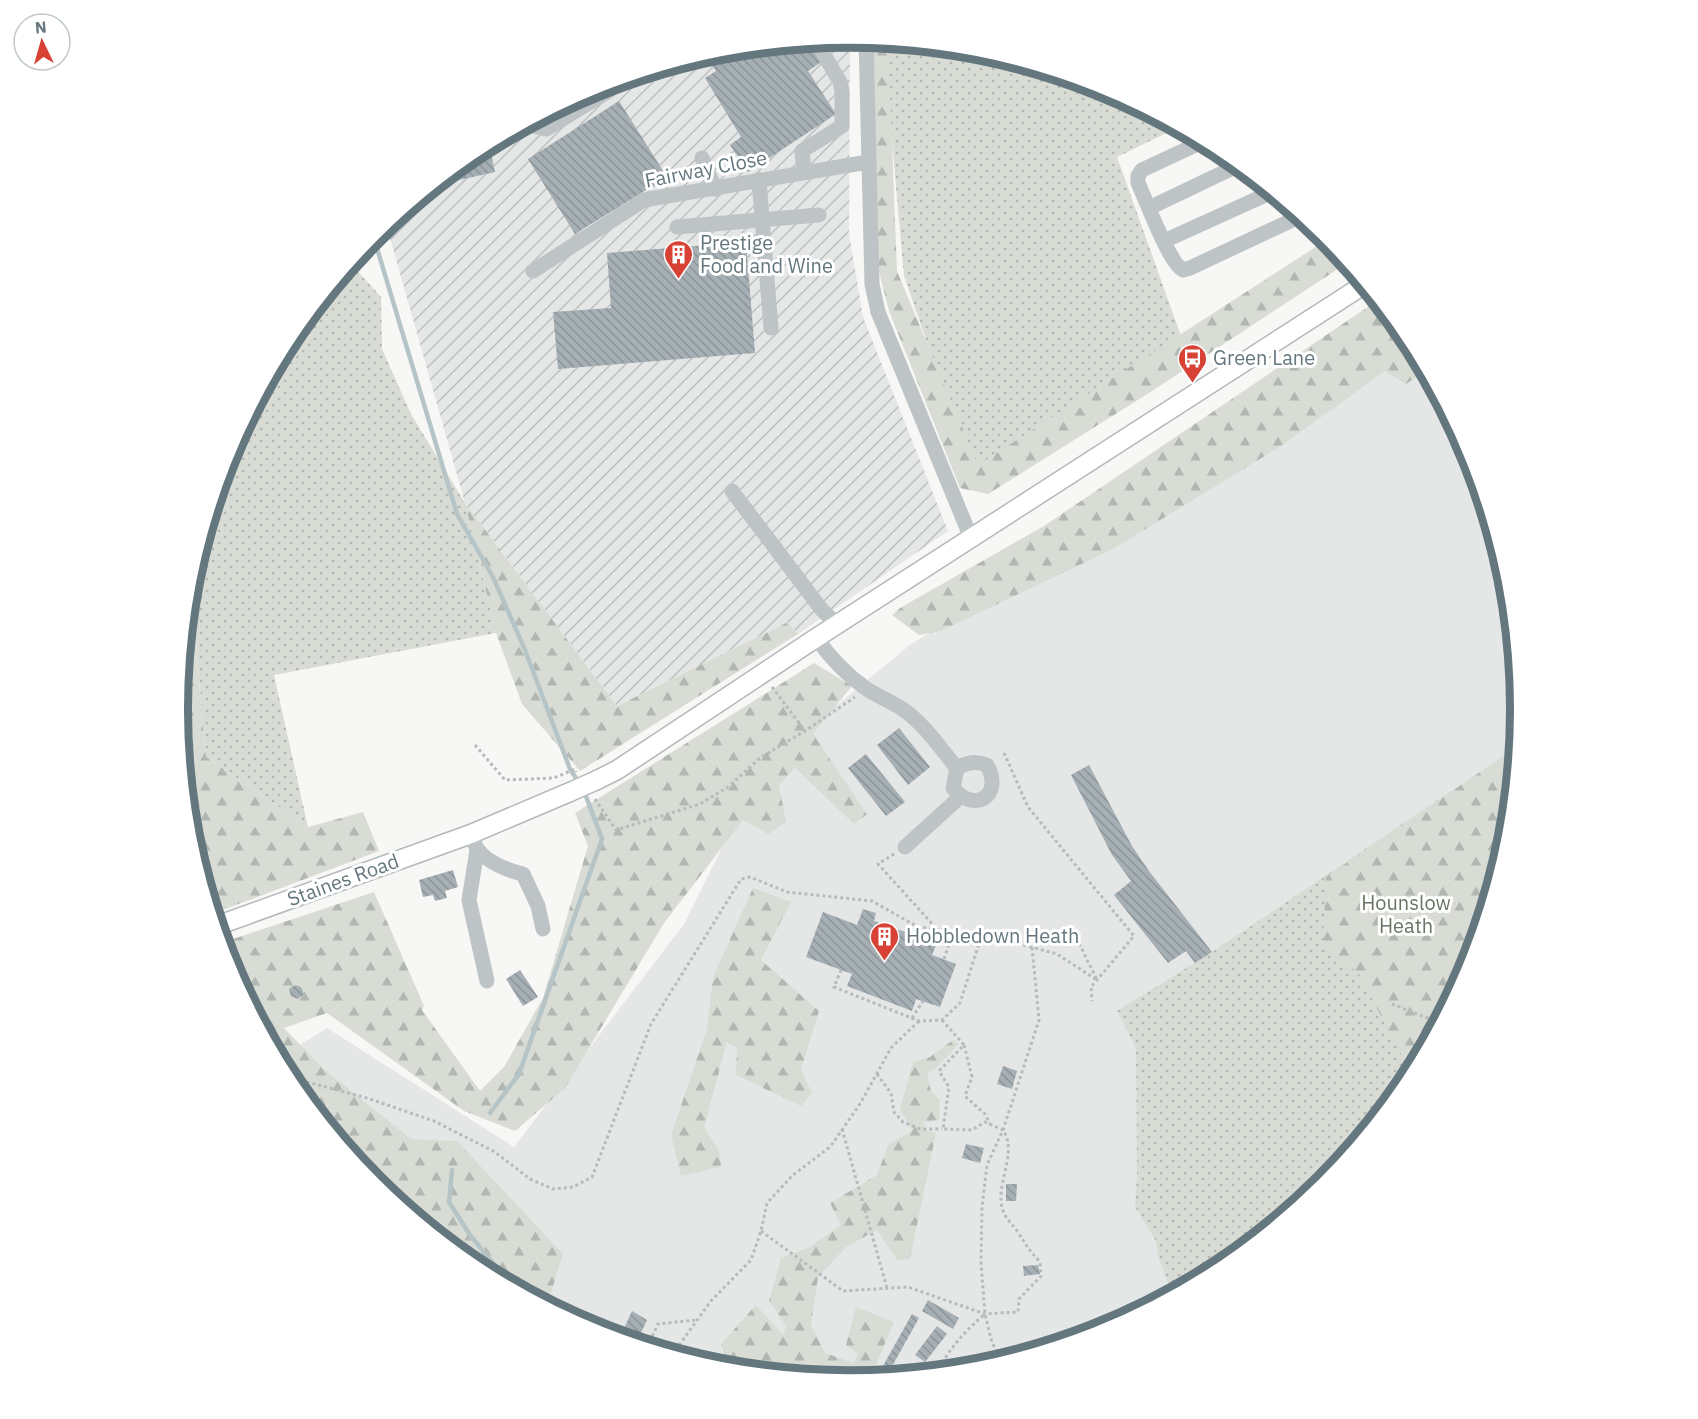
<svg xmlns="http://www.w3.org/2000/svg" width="1698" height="1419" font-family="'IBM Plex Sans',sans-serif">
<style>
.built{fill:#e5e7e6}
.industrial{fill:url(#industrial-furrows)}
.grass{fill:url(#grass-dots)}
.forest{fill:url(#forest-firs)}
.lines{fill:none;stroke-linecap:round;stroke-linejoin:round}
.stream{stroke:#b5c4c6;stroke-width:4.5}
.building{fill:url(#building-back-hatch)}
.major-casing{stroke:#b2b8bb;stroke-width:21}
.path{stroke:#b7bbbd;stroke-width:3;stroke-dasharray:3 3;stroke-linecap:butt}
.minor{stroke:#bec4c6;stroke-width:15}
.major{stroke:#fff;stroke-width:18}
.major-bridge-casing{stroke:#b2b8bb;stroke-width:21;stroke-linecap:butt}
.major-bridge{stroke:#fff;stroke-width:18}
.labels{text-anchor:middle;stroke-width:6;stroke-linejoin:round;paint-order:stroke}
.street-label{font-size:20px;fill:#64777e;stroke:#fff}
.poi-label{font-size:20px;fill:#64777e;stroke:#fff;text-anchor:start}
.park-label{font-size:20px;fill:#697663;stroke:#fff}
.rim{fill:none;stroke:#64777e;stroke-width:8}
</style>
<defs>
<pattern id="industrial-furrows" width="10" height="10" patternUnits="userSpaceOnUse" patternTransform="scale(1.5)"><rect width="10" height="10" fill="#e5e7e6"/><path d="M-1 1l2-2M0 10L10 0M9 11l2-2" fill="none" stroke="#bdc0c0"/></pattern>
<pattern id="grass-dots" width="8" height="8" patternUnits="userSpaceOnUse" patternTransform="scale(1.5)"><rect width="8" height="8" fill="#d8dcd4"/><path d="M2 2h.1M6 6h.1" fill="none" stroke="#b3b7b1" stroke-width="1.8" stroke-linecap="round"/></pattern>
<pattern id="forest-firs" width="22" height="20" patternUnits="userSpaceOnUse" patternTransform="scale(1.5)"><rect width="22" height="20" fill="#d8dcd4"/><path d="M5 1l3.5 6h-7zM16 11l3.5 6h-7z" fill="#b3b7b1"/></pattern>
<pattern id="building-back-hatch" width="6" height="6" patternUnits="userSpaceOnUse" patternTransform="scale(1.5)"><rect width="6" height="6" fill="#a6b0b4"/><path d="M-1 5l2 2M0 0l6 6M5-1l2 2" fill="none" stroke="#8b9498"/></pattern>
</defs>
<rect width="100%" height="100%" fill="#f7f7f5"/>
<polygon class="built" points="1409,339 1470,453 1508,579 1521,710 1517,747 1326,877 1412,1075 1408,1083 1324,1185 1222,1268 1106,1330 980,1369 849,1381 718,1369 592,1330 475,1268 374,1184 290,1083 277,1059 327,1028 514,1147 684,924 762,767 911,644"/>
<polygon class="industrial" points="850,38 849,233 863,317 948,531 798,634 788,622 617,706 465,503 386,224 476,151 592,89 718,50"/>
<g class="grass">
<polygon points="883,41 980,50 1106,89 1179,127 1117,157 1186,350 974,478 904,276"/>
<polygon points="352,260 353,266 381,297 382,349 411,414 465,503 496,633 274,675 308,827 206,757 190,577 228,452 290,336"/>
<polygon points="1517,747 1508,841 1470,967 1408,1083 1324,1185 1222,1268 1172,1295 1158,1255 1156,1241 1135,1207 1137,1176 1136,1048 1117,1011 1212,952"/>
</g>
<g class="forest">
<polygon points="873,40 888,41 897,271 978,465 1328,239 1347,263 1152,391 988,494 960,488 889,311 878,268"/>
<polygon points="1378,300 1408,336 1426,371 1406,384 1385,371 1281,446 1113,549 941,631 919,635 892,615 900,608 1044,526"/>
<polygon points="465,503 617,706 788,622 798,634 580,771 522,704 496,633"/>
<polygon points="190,577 206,757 308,827 363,812 379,851 212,914 190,840 177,709"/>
<polygon points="814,663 852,686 813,734 867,814 854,824 795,768 779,785 786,822 768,834 743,820 664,923 565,1088 515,1131 464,1111 327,1013 284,1028 324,1069 411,1139 457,1141 563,1254 550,1296 567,1317 475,1268 374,1184 290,1083 228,966 221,943 374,892 424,1006 422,1010 480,1091 504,1067 543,998 588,846 575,813"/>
<polygon points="1517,747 1508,841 1470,967 1412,1075 1359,974 1323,944 1326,877"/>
<polygon points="753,888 791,902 761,960 819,1011 801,1070 812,1093 801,1106 736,1075 737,1048 727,1042 704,1127 720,1153 721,1167 681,1176 671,1135 707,1029 713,977"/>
<polygon points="953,1040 959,1044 935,1069 927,1074 931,1091 940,1100 939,1120 923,1122 925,1130 936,1133 910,1259 897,1260 877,1230 846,1247 818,1277 811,1325 825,1353 854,1363 858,1354 846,1345 856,1307 894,1322 870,1379 849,1381 729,1370 721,1344 756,1305 783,1335 786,1326 769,1301 781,1258 810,1247 841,1225 830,1203 877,1175 888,1145 912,1131 900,1109 913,1062 930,1057"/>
</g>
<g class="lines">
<g class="stream">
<polyline points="373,235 457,514 493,577 525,650 570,769 580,784"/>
<polyline points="490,1113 519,1074 602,839 584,791"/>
<polyline points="452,1170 449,1202 470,1235 514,1289"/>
</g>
</g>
<g class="building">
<polygon points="812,41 824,60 808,71 836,114 748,172 730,145 741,137 705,78 716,71 705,54 718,50"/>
<polygon points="619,101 667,177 575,234 528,159"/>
<polygon points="489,144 495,172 450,182 448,174 476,151"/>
<polygon points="746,242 755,353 558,369 553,312 611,308 607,253"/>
<polygon points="899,728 930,767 908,785 877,745"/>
<polygon points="866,754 905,802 886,816 848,768"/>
<polygon points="1089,765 1132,846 1149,871 1212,952 1195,963 1186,951 1168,963 1114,895 1131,881 1112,855 1071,775"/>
<polygon points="453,870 458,887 445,891 447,898 435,901 433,895 423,897 419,880"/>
<polygon points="863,909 876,913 874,921 937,943 932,955 956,964 940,1007 916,999 912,1011 847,986 852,974 806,957 823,912 857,925"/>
<polygon points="520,970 538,997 523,1006 506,979"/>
<polygon points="295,985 301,987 304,994 298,999 291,996 289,989"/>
<polygon points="1003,1066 1017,1071 1012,1089 997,1084"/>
<polygon points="966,1144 984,1148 980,1163 962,1158"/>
<polygon points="1006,1184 1017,1184 1016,1201 1006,1201"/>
<polygon points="1038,1265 1040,1274 1024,1276 1023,1266"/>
<polygon points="928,1300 959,1318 953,1329 922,1311"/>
<polygon points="632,1311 647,1320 636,1344 620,1337"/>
<polygon points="912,1314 919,1318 890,1370 883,1366"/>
<polygon points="937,1326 947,1334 925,1362 915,1355"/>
</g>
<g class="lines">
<defs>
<g id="major">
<polyline points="597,780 617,770 816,638 1365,284"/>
<polyline points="216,926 471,834 570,792"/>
</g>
</defs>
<use href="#major" class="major-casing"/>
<g class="path">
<polyline points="772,687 805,731"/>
<polyline points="475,745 505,780 554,778 575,769 576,772"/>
<polyline points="1004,753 1028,807 1134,936 1091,987 1092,1001"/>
<polyline points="595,799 616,830 700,804 728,787 760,758 805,731 855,697"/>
<polyline points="894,854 878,864 936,928"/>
<polyline points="944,959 953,932"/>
<polyline points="841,970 834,987 919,1021 942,1020 960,1003 982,934"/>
<polyline points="1392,1004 1440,1023"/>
<polyline points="912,1018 923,1001"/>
<polyline points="942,1020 964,1045 939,1071 949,1087 943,1129 972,1130 985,1122 1003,1130 987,1165 982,1207 981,1263 985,1314 992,1343 1004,1361"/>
<polyline points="964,1045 972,1077 965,1096 985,1114 990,1124"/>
<polyline points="877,1074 891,1093 894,1112 903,1122 920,1129 942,1129"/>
<polyline points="289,1080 296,1079 367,1098 434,1121 495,1152 530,1179 553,1189 573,1187 592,1177 651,1024 741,879 750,877 787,892 872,901 918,927 982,934 1057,954 1097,980 1074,933"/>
<polyline points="842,1129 887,1288"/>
<path d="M 761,1231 L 843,1291 L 908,1287 L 985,1314 L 1018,1312 L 1019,1299 L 1041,1276 L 1040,1262 C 1029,1250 1026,1245 1018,1232 C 1012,1224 1005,1218 1002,1208 C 996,1182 1018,1153 1003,1130 L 1039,1020 L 1032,947"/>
<polyline points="647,1347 658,1324 696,1320"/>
<polyline points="672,1355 711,1301 751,1260 761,1231 767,1203 793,1175 830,1147 860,1104 891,1048 919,1021"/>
<path d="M 936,1373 C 949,1349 965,1331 985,1314"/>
</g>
<g class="minor">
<polyline points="866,39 872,284 878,312 971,538"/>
<polyline points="528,123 529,125 546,129 610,90"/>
<path d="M 1204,141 L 1142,170 L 1138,176 L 1138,183 C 1146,200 1169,263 1183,270 L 1190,268 L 1301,216"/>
<polyline points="702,158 715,189"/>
<polyline points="804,172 802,151 842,126 842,91 840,82 816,41"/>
<polyline points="759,180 771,328"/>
<polyline points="1149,208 1239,165"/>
<polyline points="677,227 819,215"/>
<polyline points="1164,241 1272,192"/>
<polyline points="533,271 644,200 868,162"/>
<polyline points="732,491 822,610 837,624"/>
<path d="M 816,638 C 830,657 844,673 864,687 C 876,696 891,701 904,710 C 925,725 940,748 957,768 C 968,762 975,761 987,765 C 1004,796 974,814 953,788 L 957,768"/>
<path d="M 474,842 C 480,860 506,870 523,874 L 538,906 L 543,929"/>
<polyline points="905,847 960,797"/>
<polyline points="477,850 469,900 487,981"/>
</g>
<use href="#major" class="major"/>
<defs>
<polyline id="major-bridge" points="570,792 597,780"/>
</defs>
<use href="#major-bridge" class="major-bridge-casing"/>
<use href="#major-bridge" class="major-bridge"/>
</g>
<defs>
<symbol id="building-pin" viewBox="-11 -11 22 30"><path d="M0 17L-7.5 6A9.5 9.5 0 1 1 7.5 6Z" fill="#d74235" stroke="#fff"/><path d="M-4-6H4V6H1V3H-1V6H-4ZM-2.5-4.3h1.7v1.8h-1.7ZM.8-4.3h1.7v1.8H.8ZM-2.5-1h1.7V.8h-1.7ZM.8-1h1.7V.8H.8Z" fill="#fff"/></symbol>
<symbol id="bus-pin" viewBox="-11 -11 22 30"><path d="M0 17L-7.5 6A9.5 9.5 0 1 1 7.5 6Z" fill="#d74235" stroke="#fff"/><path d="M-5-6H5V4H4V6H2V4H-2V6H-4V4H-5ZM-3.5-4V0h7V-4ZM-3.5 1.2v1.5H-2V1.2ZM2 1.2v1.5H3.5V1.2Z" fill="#fff"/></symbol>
</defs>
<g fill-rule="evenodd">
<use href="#building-pin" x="662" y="238" width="33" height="45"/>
<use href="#bus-pin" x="1176" y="342" width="33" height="45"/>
<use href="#building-pin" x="868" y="920" width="33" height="45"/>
</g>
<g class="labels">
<g class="street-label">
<text transform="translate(706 169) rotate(-11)" y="7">Fairway Close</text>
<text transform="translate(343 880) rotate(-20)" y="7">Staines Road</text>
</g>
<g class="poi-label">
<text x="700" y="250">Prestige<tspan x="700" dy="23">Food and Wine</tspan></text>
<text x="1213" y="365">Green Lane</text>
<text x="906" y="943">Hobbledown Heath</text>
</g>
<g class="park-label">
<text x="1406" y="910">Hounslow<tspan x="1406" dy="23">Heath</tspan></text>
</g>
</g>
<path d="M0 0H1698V1419H0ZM188 709a661 661 0 1 1 1322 0a661 661 0 1 1-1322 0Z" fill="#fff" fill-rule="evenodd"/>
<path class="rim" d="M188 709a661 661 0 1 1 1322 0a661 661 0 1 1-1322 0Z"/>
<g transform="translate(42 42) rotate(355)"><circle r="28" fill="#ffffff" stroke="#c1c9cb" stroke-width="1.5"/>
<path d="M0-4.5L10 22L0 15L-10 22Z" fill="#d74235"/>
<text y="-9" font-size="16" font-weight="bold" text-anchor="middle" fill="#64777e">N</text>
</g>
</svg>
